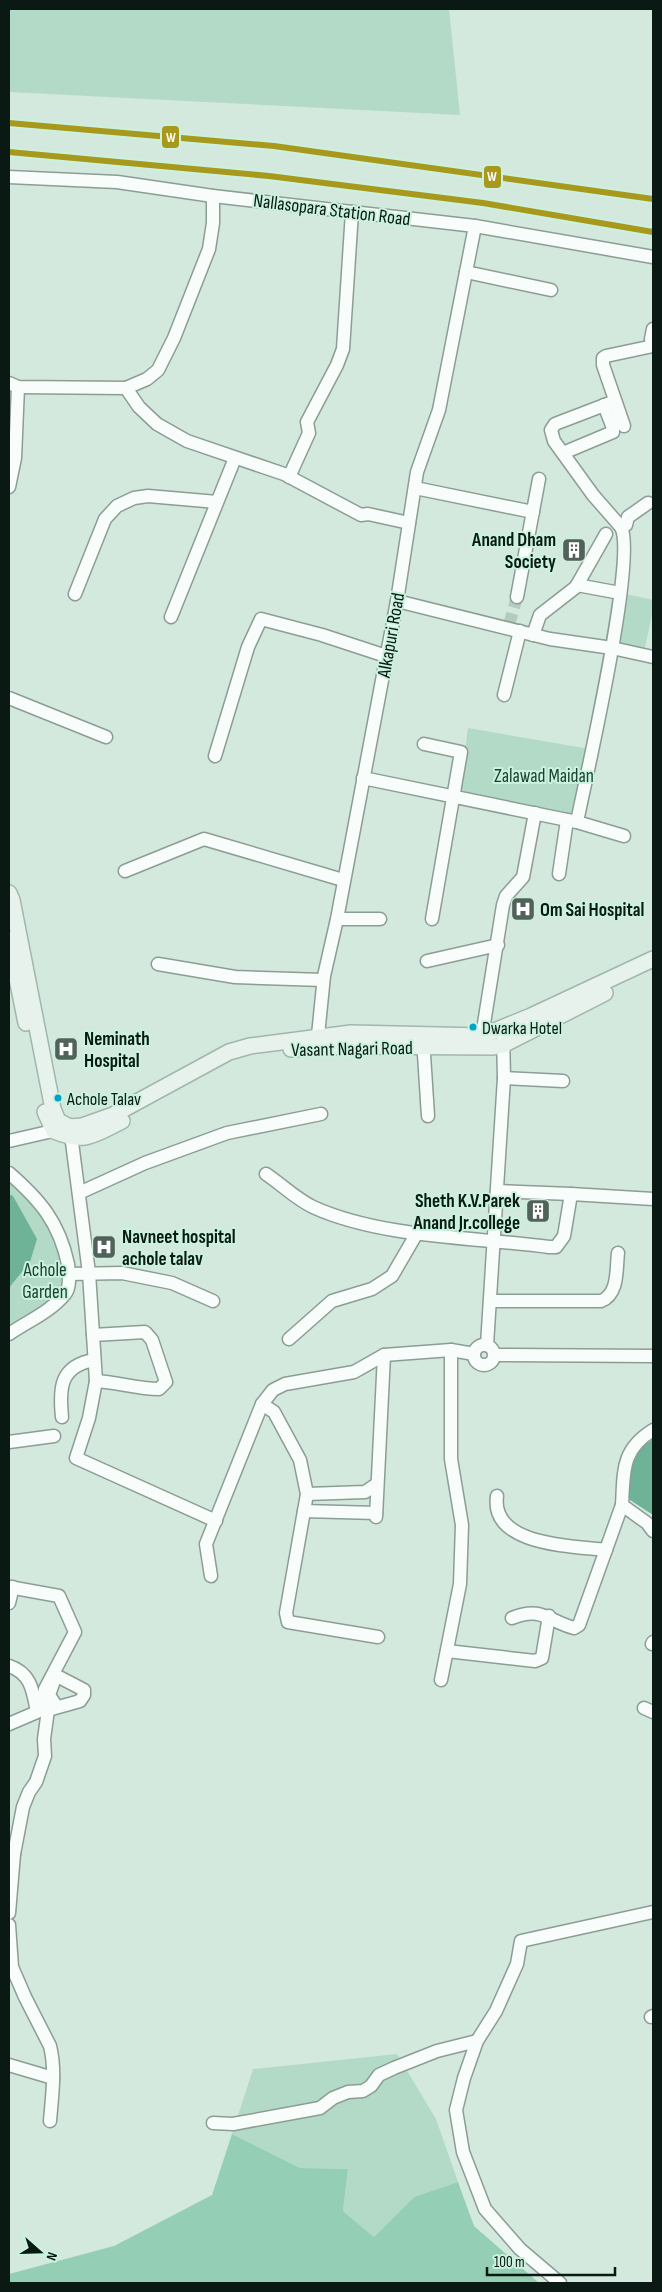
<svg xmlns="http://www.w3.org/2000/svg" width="662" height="2292" font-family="'Sofia Sans Condensed',sans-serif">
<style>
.green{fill:#b3dac7}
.forest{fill:#94cfb5}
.water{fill:#6eb397}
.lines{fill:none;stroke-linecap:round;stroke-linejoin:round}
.minor-tunnel{stroke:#b5cac0;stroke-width:12;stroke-dasharray:12 6;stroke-linecap:butt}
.minor-casing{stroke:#8c9d94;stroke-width:15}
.major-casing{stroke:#a1b6ac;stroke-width:18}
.minor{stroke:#f8fcfa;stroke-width:12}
.major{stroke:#e8f2ed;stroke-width:15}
.rail-1-casing{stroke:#caf2de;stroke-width:10}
.rail-1{stroke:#a8981b;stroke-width:6}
.bus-dot{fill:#00a2c5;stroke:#caf2de;stroke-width:2}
.labels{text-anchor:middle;stroke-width:4;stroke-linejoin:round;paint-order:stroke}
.bus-label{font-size:18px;fill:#0a1913;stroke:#caf2de;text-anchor:start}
.street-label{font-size:19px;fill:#0a1913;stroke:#caf2de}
.poi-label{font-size:19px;font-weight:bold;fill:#0a1913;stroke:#caf2de;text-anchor:start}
.park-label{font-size:19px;fill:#1a4131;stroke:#caf2de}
.line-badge{stroke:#caf2de;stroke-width:2}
.badge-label{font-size:14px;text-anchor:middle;font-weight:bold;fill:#fff}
</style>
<rect width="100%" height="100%" fill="#d3e9de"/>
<g class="green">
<polygon points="9,9 449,9 460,115 9,92"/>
<polygon points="622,593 653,600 653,610 644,652 615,645"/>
<polygon points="468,728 590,749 576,816 459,793"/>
<polygon points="9,1173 18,1181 65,1249 67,1292 9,1334 9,1288 30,1262 13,1196 9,1194"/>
<polygon points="397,2054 436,2119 458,2182 414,2197 374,2237 343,2211 348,2169 300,2168 232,2134 253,2069"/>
</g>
<polygon class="forest" points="232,2134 300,2168 348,2169 343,2211 374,2237 414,2197 458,2182 474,2226 539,2283 9,2283 9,2274 114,2246 212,2195"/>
<g class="water">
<polygon points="9,1194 13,1196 37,1239 30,1262 9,1288"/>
<path d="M 653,1439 L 653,1515 L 627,1498 C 628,1468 627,1457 653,1439 Z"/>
</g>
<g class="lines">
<polyline class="minor-tunnel" points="509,625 517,597"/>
<defs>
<g id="minor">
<polyline points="9,177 117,182 213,196 475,226 653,257"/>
<polyline points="466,272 551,290"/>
<polyline points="653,329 651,339 653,345"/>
<polyline points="9,383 18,387 126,388 139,407 157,424 187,441 284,474 361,515 368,514 409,523"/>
<polyline points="126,388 147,379 158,370 174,338 209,249 213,223 213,196"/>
<polyline points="624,426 603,365 603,358 606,356 653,346"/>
<polyline points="563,453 613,432 613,428 604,405"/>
<polyline points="289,477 309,433 307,422 337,365 343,349 352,212"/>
<polyline points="9,487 15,458 18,387"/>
<polyline points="415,488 533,512"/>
<polyline points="621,527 626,525 628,517 648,503"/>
<polyline points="577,585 620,593"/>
<polyline points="75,594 105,519 117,506 134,498 148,496 217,502"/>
<polyline points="517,597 539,479"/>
<polyline points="397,601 550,639 612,648 653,657"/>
<polyline points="171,617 235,458"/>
<polyline points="533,635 540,615 576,587 606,534"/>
<polyline points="504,695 520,631"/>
<polyline points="9,698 106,737"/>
<polyline points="424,744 461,752 432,919"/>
<polyline points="215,756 248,647 261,619 322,635 386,656"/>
<path d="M 363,778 L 577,822 C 586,777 637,557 621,527 L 593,495 L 554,441 L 551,430 L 555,424 L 615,401"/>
<polyline points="577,822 624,836"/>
<polyline points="125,871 204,839 343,880"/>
<polyline points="559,874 567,820"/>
<polyline points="337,919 380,919"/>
<polyline points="427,961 498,945"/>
<polyline points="158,964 235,977 323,980"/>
<polyline points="482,1036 503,905 506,896 523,877 535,813"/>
<polyline points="423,1039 428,1116"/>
<polyline points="317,1045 324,976 337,919 397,601 417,472 439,410 475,226"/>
<polyline points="504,1078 563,1081"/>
<polyline points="9,1141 70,1127 89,1273 96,1381 89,1418 76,1458 216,1521"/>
<path d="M 9,1173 C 40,1200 59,1222 68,1264 C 69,1273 71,1287 65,1294 C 50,1312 28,1321 9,1334"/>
<path d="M 266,1174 C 281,1184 296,1199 313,1207 C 381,1238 474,1237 549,1247 L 556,1247 L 564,1236 L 571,1194 L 653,1199"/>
<polyline points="497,1191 571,1194"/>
<polyline points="79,1193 145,1163 227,1133 321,1114"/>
<polyline points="70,1274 122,1273 172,1283 213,1301"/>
<path d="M 490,1301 L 601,1301 C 619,1294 616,1269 618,1253"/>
<path d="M 93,1335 L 145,1332 L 152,1340 L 166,1382 L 159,1389 C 137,1389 117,1382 96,1381"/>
<polyline points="289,1339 332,1301 372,1289 392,1276 417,1233"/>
<circle cx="484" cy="1355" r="10"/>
<polyline points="487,1345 504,1078 503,1035"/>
<polyline points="495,1355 653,1356"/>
<polyline points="262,1404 274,1412 300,1460 307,1494 286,1613 288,1622 378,1637"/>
<path d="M 62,1417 C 59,1388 60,1366 94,1360"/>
<path d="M 653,1430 C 621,1450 624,1471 622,1505 L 647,1523 L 653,1531"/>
<polyline points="9,1442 54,1436"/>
<polyline points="307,1494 365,1492 377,1484"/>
<path d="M 497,1496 C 490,1546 573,1546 606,1550"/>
<polyline points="304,1511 376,1513"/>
<polyline points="376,1517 384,1355"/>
<polyline points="211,1576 206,1544 262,1404 273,1390 285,1384 354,1372 384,1355 451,1350 474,1354"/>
<polyline points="9,1587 59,1596 75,1632 45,1689 43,1698 48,1710 44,1739 45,1756 36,1782 29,1792 23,1807 14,1854"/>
<polyline points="9,1603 13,1587"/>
<path d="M 512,1618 C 542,1606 548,1621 574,1628 L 579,1625 L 622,1505"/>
<polyline points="652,1644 653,1642"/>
<polyline points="447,1651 535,1661 542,1658 549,1616"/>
<path d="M 9,1666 C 31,1673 33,1691 37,1712 L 9,1724"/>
<polyline points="441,1680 460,1584 462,1525 451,1459 451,1350"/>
<polyline points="644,1708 653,1712"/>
<polyline points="48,1710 80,1701 84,1695 84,1690 59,1677 55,1678 49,1695 57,1707"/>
<polyline points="9,1854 14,1854 9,1913"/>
<path d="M 9,1925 L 12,1967 L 25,1997 L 50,2046 C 56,2070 52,2096 50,2121"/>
<polyline points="651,2017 653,2016"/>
<polyline points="9,2065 53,2078"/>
<polyline points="213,2123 233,2124 320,2108 333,2098 348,2092 363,2091 371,2086 379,2075 394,2068 437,2051 477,2041"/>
<polyline points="560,2283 520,2249 485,2209 463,2152 456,2110 464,2078 477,2041 496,2011 517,1964 521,1941 653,1912"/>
</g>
<g id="major">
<polyline points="9,893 12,900 53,1109 58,1121 70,1127 82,1126 113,1115 229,1052 250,1046 351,1033 482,1036 531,1016 653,959"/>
<polyline points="9,939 26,1023"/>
<polyline points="291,1049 349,1046 493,1047 503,1045 605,993"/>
<path d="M 45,1112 L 54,1131 C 86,1144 93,1135 122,1121"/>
</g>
</defs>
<use href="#minor" class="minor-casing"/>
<use href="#major" class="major-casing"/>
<use href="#minor" class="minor"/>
<use href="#major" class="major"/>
<defs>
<g id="rail-1">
<polyline points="9,123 274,146 653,199"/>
<polyline points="9,152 269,176 483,203 653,232"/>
</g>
</defs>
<use href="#rail-1" class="rail-1-casing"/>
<use href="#rail-1" class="rail-1"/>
</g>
<defs>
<symbol id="building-square" viewBox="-11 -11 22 22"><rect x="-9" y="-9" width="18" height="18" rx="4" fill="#50625a" stroke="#caf2de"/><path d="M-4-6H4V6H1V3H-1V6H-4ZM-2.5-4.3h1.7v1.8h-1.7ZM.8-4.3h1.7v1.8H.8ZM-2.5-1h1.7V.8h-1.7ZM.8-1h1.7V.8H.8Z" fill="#fff"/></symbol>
<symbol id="hospital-square" viewBox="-11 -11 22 22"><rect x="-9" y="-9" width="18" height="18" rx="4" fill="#50625a" stroke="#caf2de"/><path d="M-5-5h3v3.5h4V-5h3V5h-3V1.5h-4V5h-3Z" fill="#fff"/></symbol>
</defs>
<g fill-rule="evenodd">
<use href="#building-square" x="560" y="536" width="28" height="28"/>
<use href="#hospital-square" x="509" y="895" width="28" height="28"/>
<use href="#hospital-square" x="52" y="1035" width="28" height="28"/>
<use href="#building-square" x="524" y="1197" width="28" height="28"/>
<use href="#hospital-square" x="90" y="1233" width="28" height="28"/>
</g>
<g class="bus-dot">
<circle cx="473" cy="1027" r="4.5"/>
<circle cx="58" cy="1098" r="4.5"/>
</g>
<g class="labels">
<g class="bus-label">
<text x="482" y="1034">Dwarka Hotel</text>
<text x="67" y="1105">Achole Talav</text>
</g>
<g class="street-label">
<text transform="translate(332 209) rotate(7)" y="7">Nallasopara Station Road</text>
<text transform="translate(390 635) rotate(-80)" y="7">Alkapuri Road</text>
<text transform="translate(352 1048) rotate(-1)" y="7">Vasant Nagari Road</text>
</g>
<g class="poi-label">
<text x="556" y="546" text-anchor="end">Anand Dham<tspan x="556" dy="22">Society</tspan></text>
<text x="540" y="916">Om Sai Hospital</text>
<text x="84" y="1045">Neminath<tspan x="84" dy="22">Hospital</tspan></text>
<text x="520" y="1207" text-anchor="end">Sheth K.V.Parek<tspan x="520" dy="22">Anand Jr.college</tspan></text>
<text x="122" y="1243">Navneet hospital<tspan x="122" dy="22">achole talav</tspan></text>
</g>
<g class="park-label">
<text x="544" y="782">Zalawad Maidan</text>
<text x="45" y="1276">Achole<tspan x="45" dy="22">Garden</tspan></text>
</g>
</g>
<g class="line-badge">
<rect x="161" y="125" width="19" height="24" rx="5" fill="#a8981b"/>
<rect x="483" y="165" width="19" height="24" rx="5" fill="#a8981b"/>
</g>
<g class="badge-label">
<text x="171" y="142">W</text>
<text x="492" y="181">W</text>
</g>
<rect width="662" height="2292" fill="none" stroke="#0a1913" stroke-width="20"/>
<g transform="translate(40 2252) rotate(110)" stroke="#caf2de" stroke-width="4" paint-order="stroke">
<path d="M0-4L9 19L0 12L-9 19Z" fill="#0a1913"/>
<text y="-8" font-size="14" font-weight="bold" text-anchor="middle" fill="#0a1913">N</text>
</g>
<path d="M487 2267v8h128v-8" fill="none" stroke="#0a1913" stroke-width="2.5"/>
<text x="494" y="2267" font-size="15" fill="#0a1913" stroke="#caf2de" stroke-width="4" paint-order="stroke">100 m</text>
</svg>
